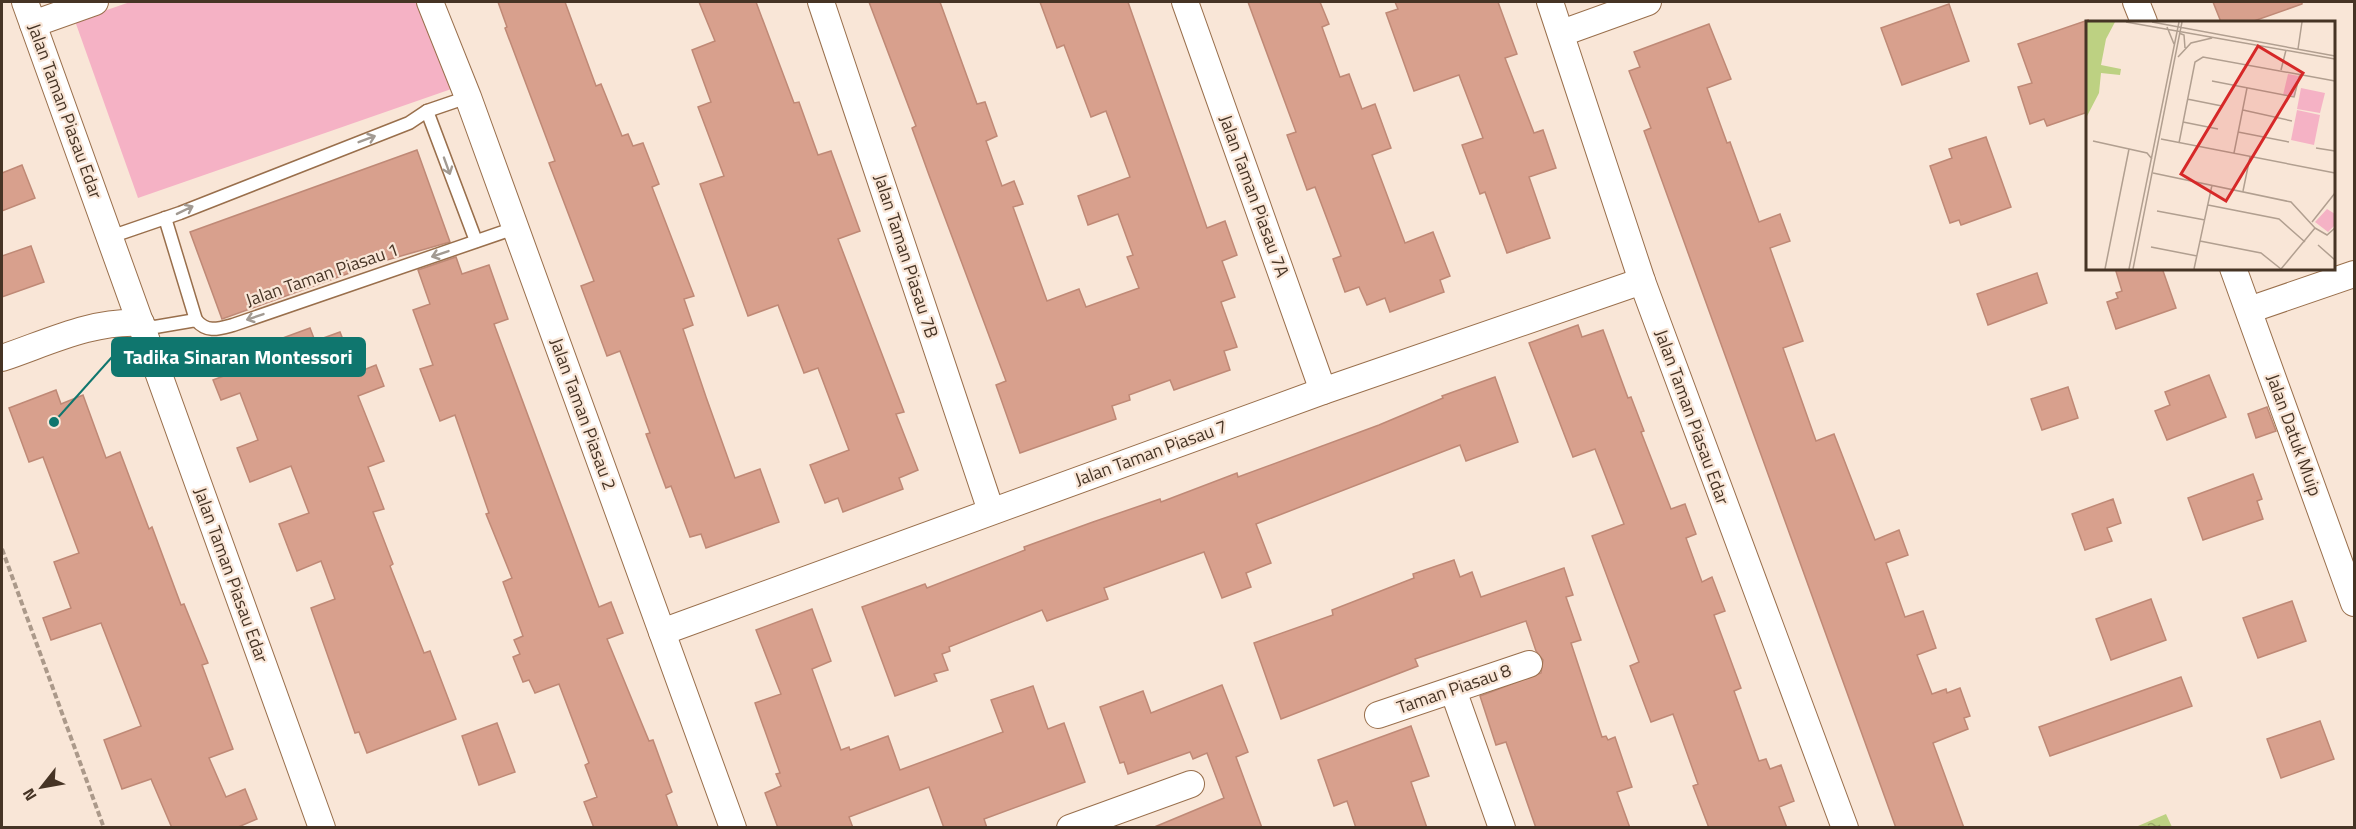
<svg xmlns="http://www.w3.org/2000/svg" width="2356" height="829" font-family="'Titillium Web',sans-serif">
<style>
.park{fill:#f5b2c5}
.water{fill:url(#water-ripples)}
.building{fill:#d8a08d;stroke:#bf8976;stroke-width:1.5}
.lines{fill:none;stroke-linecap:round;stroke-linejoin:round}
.lane-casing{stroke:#996f4c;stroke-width:15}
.street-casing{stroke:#996f4c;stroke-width:28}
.path{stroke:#ab998a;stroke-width:4;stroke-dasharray:6 3;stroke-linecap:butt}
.lane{stroke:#fff;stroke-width:12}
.street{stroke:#fff;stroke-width:26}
.oneway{stroke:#a29a92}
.labels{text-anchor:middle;stroke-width:4.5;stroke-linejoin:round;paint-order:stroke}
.street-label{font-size:18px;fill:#463425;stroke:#f9e6d7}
.inset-road{fill:none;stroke:#b19f90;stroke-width:1.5}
.view{fill:#d62828;fill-opacity:0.15;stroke:#d62828;stroke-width:3}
.inset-edge{fill:none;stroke:#463425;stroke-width:3}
.leader{fill:none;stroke:#0f766e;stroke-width:2}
.callout-dot{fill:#0f766e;stroke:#f9e6d7;stroke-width:2}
.callout{fill:#0f766e;stroke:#0f766e;stroke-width:2}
.callout-label{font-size:20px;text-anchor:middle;font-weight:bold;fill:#fff}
</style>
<defs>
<pattern id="water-ripples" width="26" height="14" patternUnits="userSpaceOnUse" patternTransform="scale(1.5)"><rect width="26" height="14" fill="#bdd182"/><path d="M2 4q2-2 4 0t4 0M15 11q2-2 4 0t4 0" fill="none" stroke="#9baa6a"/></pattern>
</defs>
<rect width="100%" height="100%" fill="#f9e6d7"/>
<polygon class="park" points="130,2 431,2 460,86 138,198 75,21"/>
<polygon class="water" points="2166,814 2172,827 2139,827 2138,826"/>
<g class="building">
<polygon points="498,2 565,2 596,86 601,84 622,136 628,134 633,146 643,143 659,184 652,187 694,296 684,299 693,325 683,329 706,397 735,478 760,469 779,522 706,548 701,534 690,537 671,486 666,488 646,434 650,433 620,351 607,356 581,286 594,281 549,163 555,161 505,28 507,27"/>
<polygon points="699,2 756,2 794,103 799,102 818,155 831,151 860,231 838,239 904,412 896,414 918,470 899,478 903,489 843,512 838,498 825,503 810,465 849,450 818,368 804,373 778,305 748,316 700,184 724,176 698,107 711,102 692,50 715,41"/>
<polygon points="869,2 940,2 977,104 985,102 997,136 986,141 1002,186 1014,181 1023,204 1013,207 1047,301 1079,289 1086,307 1139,288 1127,257 1133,255 1118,214 1088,225 1078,196 1130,177 1106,111 1091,117 1064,45 1057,48 1040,2 1128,2 1207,228 1225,221 1237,255 1222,261 1235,297 1221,302 1237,347 1224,351 1230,370 1174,390 1170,380 1129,395 1130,400 1112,406 1116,419 1020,453 996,385 1006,381 929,175 912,128 916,126"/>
<polygon points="1248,2 1320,2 1329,24 1322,27 1340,77 1349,74 1362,109 1375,104 1391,148 1372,155 1405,243 1433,232 1450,276 1440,280 1444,292 1390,312 1385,298 1367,305 1359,287 1345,292 1333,259 1341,256 1315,187 1307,190 1287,135 1296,132"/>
<polygon points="1395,2 1498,2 1517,54 1505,58 1534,133 1543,130 1556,168 1529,177 1550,238 1507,253 1485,192 1480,194 1462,145 1483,138 1459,75 1414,91 1386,13 1398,9"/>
<polygon points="2213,2 2302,2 2302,4 2251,22 2221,22"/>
<polygon points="1949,4 1969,61 1902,85 1881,28"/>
<polygon points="2088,20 2088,112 2047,126 2044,119 2030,124 2018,87 2032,83 2018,44"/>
<polygon points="1709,24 1731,79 1707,88 1727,143 1730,142 1759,222 1780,214 1790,241 1770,248 1803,341 1783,348 1816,441 1834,434 1875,540 1899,530 1908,555 1886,563 1905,617 1923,611 1936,648 1917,655 1932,694 1946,689 1947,693 1960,688 1970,716 1964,718 1968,729 1933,743 1964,828 1896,828 1644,131 1651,128 1629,71 1640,67 1634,52"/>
<polygon points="1986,137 2011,207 1961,225 1959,220 1950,223 1930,166 1952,158 1949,149"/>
<polygon points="417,150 450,242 380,262 222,319 190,232"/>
<polygon points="22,165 35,198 2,211 2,173"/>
<polygon points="31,246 44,282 2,297 2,256"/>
<polygon points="456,257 462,274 489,265 508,319 494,324 599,607 611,602 623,633 607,639 649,741 653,740 672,792 666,795 678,828 594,828 584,802 597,797 585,765 589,763 559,684 535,693 529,680 523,682 513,657 520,654 514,640 523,636 503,582 512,578 486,514 489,513 455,415 440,421 420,369 433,365 413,310 430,304 418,270"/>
<polygon points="2115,268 2162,268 2176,308 2116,329 2107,302 2118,298 2116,293 2122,291"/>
<polygon points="2037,273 2047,303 1988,325 1977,294"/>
<polygon points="1578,325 1582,337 1603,330 1628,398 1631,397 1644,431 1641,432 1671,509 1685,504 1696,534 1686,538 1702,582 1712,577 1725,611 1714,615 1741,688 1734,691 1759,761 1766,759 1770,769 1781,765 1794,801 1779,807 1787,828 1709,828 1693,786 1698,784 1673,714 1651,722 1630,666 1639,662 1592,536 1624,524 1595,449 1573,457 1529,343"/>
<polygon points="310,328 315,341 340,332 356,373 376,365 384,386 358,396 384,461 368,467 384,509 373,512 393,564 390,566 424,653 430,651 456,719 367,753 359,732 355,733 311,608 335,599 321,561 297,571 279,524 309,513 291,466 250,482 237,448 258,440 240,393 221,400 213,380 253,365 247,351"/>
<polygon points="2209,375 2226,417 2167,440 2155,411 2170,405 2165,392"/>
<polygon points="1495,377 1518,442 1466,461 1460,445 1256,524 1271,563 1246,573 1251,587 1222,598 1204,552 1104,588 1108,599 1047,621 1042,610 949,647 950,651 942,654 948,670 934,674 937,681 895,696 862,607 925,584 927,588 1025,550 1024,547 1093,522 1160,499 1161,502 1237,473 1238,477 1379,425 1443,398 1442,396"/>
<polygon points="2068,387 2078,418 2042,430 2031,399"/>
<polygon points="56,390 61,404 83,395 106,458 120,452 149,529 152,527 181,605 184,604 208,663 202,665 233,749 209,758 226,797 245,789 257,819 236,828 172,828 151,779 122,789 104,740 141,726 101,623 51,640 43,618 71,608 54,562 79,553 43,457 29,462 9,408"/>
<polygon points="2267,407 2276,431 2256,438 2248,414"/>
<polygon points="2253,474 2262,499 2257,501 2263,519 2203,540 2188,498"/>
<polygon points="2113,499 2121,523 2107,528 2112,541 2085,550 2072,514"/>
<polygon points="1454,560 1460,577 1472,572 1481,597 1564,568 1573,595 1566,597 1581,640 1571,643 1602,737 1606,736 1608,740 1615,737 1632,787 1617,792 1630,828 1536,828 1506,742 1496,745 1480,696 1541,673 1543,660 1536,651 1526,621 1415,659 1418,666 1281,719 1254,643 1333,615 1332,610 1414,578 1413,574"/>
<polygon points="2151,599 2166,640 2111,660 2096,619"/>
<polygon points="2292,601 2306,641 2258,658 2243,618"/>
<polygon points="812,609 831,661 812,669 841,750 849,747 850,750 888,736 900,770 1003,732 991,700 1033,686 1048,729 1064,723 1085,782 984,819 987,828 944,828 929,787 849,817 853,828 778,828 765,793 781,786 776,774 780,773 755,703 781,694 756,630"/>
<polygon points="2181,677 2192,706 2050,756 2039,727"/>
<polygon points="1222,685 1248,752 1236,757 1262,828 1152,828 1224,798 1207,753 1193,759 1190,752 1128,774 1124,762 1120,763 1100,707 1143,691 1151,713"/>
<polygon points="2320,721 2334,759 2281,778 2267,739"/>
<polygon points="497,723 515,772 479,785 462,736"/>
<polygon points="1411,726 1429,776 1411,782 1427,828 1356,828 1347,801 1334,806 1318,760"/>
</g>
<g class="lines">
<defs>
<g id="lane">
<polyline points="427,111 476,241"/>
<polyline points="165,218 196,320"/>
<polyline points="110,237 180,213 409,123 427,111 468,97"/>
<path d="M 142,324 L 155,327 L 196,320 C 207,333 218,329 233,325 L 515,228"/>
</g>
<g id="street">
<polyline points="25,2 322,828"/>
<polyline points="430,2 468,97 733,828"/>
<polyline points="821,2 991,511"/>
<polyline points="1185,2 1323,391"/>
<polyline points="1550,2 1642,281 1845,828"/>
<polyline points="2136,2 2144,22"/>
<polyline points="33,24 95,2"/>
<polyline points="1562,33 1648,2"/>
<polyline points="2233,268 2354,603"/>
<polyline points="2249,310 2354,274"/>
<path d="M 2,358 C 47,343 92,320 141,323"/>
<polyline points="662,632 1323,391 1642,281"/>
<polyline points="1453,690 1502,828"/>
<polyline points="1378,715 1529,664"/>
<polyline points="1070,828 1191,784"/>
</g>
</defs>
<use href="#lane" class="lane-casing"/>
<use href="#street" class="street-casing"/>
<polyline class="path" points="2,549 104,828"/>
<use href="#lane" class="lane"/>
<use href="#street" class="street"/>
</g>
<defs><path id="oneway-shaft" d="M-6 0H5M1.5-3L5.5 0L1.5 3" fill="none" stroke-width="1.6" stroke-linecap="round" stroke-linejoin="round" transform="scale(1.5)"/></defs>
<g class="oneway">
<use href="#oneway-shaft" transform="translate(367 139) rotate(-21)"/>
<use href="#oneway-shaft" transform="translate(447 166) rotate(70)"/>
<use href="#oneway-shaft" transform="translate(185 210) rotate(-26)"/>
<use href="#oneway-shaft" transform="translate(440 254) rotate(161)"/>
<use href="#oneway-shaft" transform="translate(255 317) rotate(161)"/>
</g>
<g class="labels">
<g class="street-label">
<text transform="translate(65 111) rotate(70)" y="6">Jalan Taman Piasau Edar</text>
<text transform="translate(1254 196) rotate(70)" y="6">Jalan Taman Piasau 7A</text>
<text transform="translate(906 256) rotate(72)" y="6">Jalan Taman Piasau 7B</text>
<text transform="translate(322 275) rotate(-19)" y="6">Jalan Taman Piasau 1</text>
<text transform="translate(583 414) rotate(70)" y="6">Jalan Taman Piasau 2</text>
<text transform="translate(1692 417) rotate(70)" y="6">Jalan Taman Piasau Edar</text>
<text transform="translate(2294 435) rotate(70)" y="6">Jalan Datuk Muip</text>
<text transform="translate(1151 453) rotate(-20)" y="6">Jalan Taman Piasau 7</text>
<text transform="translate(231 575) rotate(70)" y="6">Jalan Taman Piasau Edar</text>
<text transform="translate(1454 689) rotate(-19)" y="6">Taman Piasau 8</text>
</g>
</g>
<g transform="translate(2086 21)">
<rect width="249" height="249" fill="#f9e6d7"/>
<path d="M 202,53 L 213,55 L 209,76 L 197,74 ZM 215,67 L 239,72 L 234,92 L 211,88 ZM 211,89 L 234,94 L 228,124 L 205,119 ZM 241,188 L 249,193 L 249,204 L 242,211 L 229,201 Z" fill="#f5b2c5"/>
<path d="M 0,1 L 29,1 L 20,18 L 15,44 L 35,48 L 34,54 L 15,52 L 13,72 L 0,97 Z" fill="#bdd182"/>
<path class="inset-road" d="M 40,1 L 249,38M 66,1 L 249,35M 81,6 L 88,23M 93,12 L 98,14 L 99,27M 212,28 L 216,1M 92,36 L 105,22 L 126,17M 195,49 L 200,29M 126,60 L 208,76 L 214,53M 101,78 L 136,85M 157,89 L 206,100M 97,101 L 132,108M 152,111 L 203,121M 75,118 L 249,152M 7,120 L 61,132 L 66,138M 93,122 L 109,41 L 117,36 L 249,60M 230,127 L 249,130M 148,132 L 161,67M 67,152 L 205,181 L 229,207 L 195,248M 157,170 L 164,136M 122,184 L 193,198 L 219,221M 71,190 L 119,199M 226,201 L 249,172M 229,207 L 241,214 L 249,207M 114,220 L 175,232 L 195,248M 232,224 L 249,239M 65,226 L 111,235M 19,248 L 43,128M 43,248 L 93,1M 47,248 L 96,1M 108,248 L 126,164"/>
<path class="view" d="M 172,25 L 217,52 L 140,180 L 95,153 Z"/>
<rect width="249" height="249" class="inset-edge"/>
</g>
<path class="leader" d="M54 422L112 357"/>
<circle class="callout-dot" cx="54" cy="422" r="6"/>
<rect class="callout" x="112" y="338" width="253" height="38" rx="6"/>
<g class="callout-label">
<text x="238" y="364">Tadika Sinaran Montessori</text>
</g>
<rect width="2356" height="829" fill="none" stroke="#463425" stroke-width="6"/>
<g transform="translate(42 787) rotate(239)" stroke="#f9e6d7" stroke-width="4.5" paint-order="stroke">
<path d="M0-4.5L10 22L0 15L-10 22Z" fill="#463425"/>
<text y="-9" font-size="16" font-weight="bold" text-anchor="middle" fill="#463425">N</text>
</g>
</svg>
